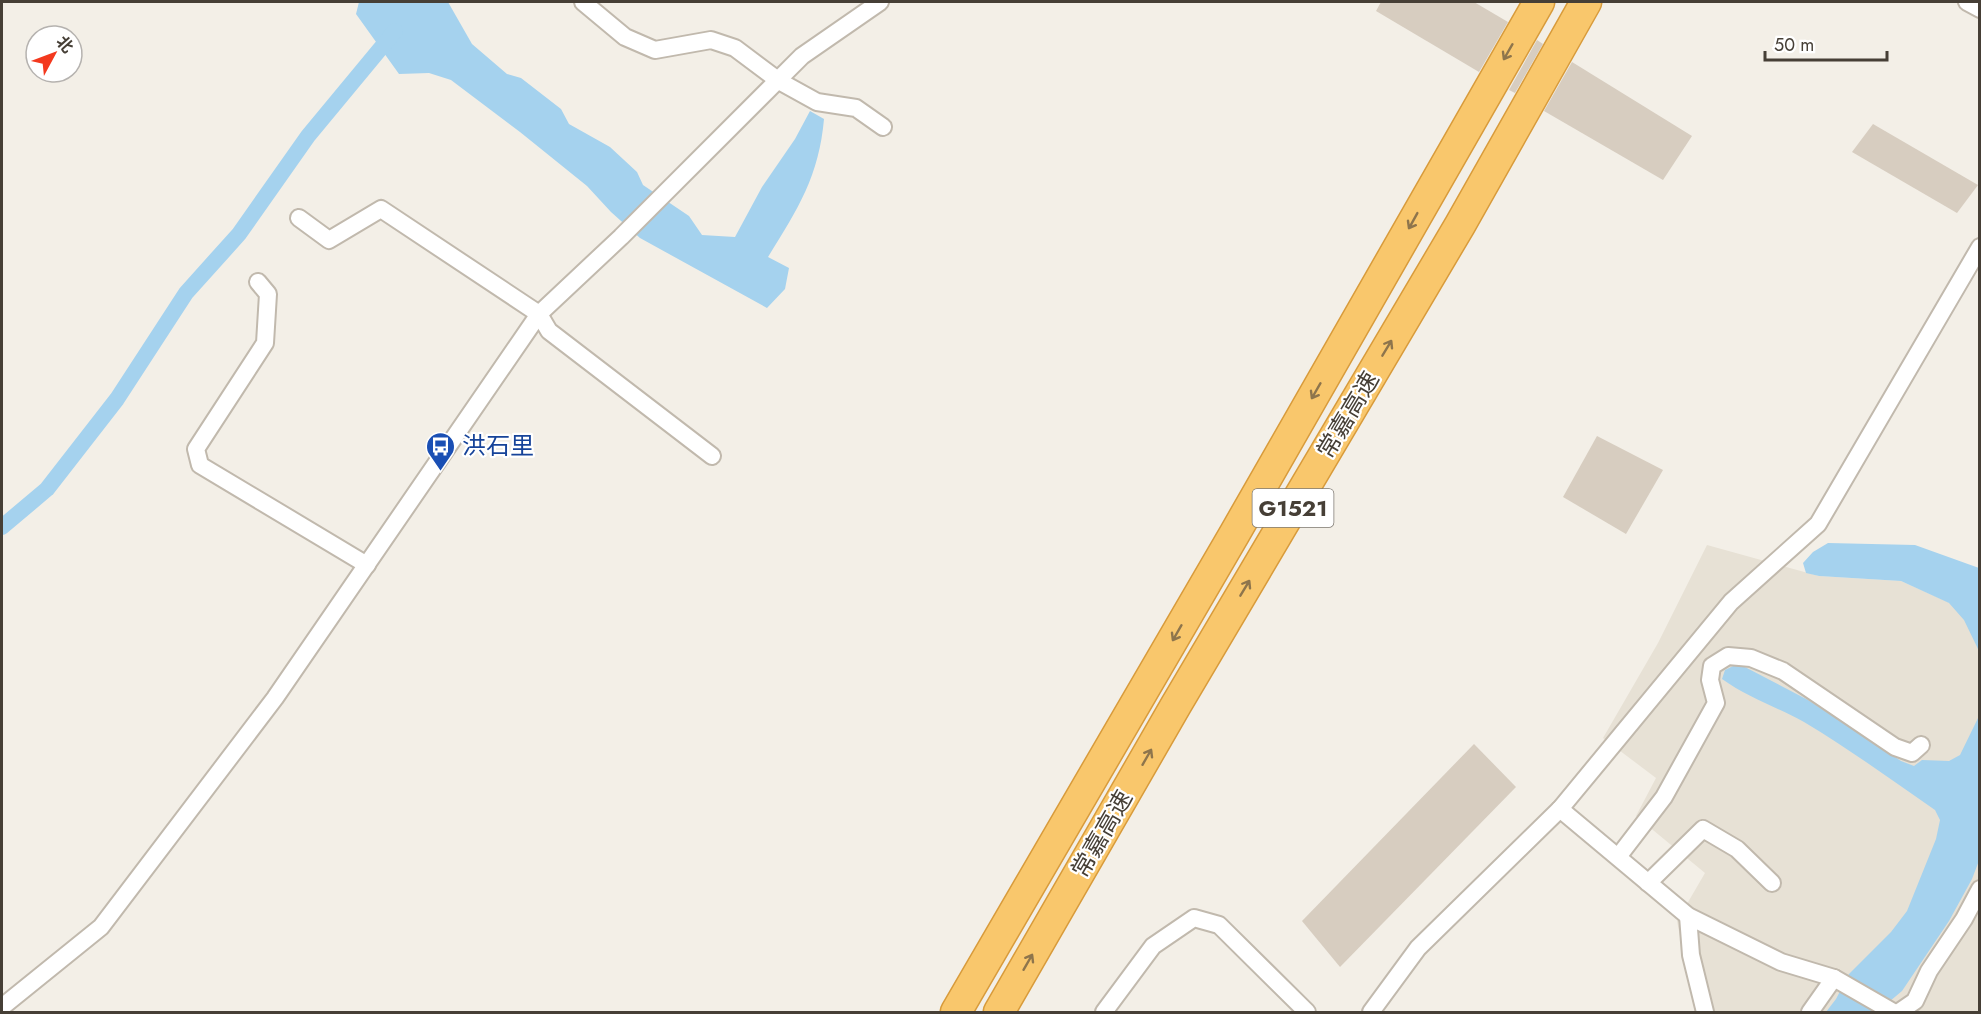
<svg xmlns="http://www.w3.org/2000/svg" width="1981" height="1014" font-family="Jost,'Noto Sans SC',sans-serif">
<style>
.residential{fill:#e7e1d5}
.water{fill:#a5d2ee}
.lines{fill:none;stroke-linecap:round;stroke-linejoin:round}
.canal{stroke:#a5d2ee;stroke-width:16}
.building{fill:#d7cdc0}
.minor-casing{stroke:#c1b9ad;stroke-width:20}
.motorway-casing{stroke:#d89b3b;stroke-width:33}
.minor{stroke:#fff;stroke-width:16}
.motorway{stroke:#f9c76c;stroke-width:30}
.oneway{stroke:#8e754c}
.labels{text-anchor:middle;stroke-width:4.5;stroke-linejoin:round;paint-order:stroke}
.shield{fill:#fff;stroke:#7e7972;stroke-width:1.5}
.shield-label{font-size:22px;font-weight:bold;fill:#463f36}
.street-label{font-size:24px;fill:#463f36;stroke:#fff}
.transit-label{font-size:24px;fill:#164399;stroke:#fff;text-anchor:start}
</style>
<rect width="100%" height="100%" fill="#f3efe7"/>
<polygon class="residential" points="1707,545 1819,576 1901,581 1950,603 1979,629 1979,1012 1695,1012 1677,921 1705,873 1636,816 1656,778 1603,738 1658,643"/>
<g class="water">
<path d="M 359,2 L 448,2 L 472,44 L 507,74 L 521,78 L 561,109 L 569,124 L 610,147 L 637,172 L 643,185 L 689,216 L 702,235 L 735,237 L 762,187 L 795,139 L 810,111 L 824,119 C 819,176 798,209 768,257 L 789,268 L 785,289 L 767,308 L 640,238 L 611,212 L 587,186 L 520,132 L 451,80 L 429,73 L 399,74 L 356,14 Z"/>
<polygon points="1828,543 1915,545 1979,568 1979,655 1978,649 1964,620 1949,603 1901,581 1819,576 1806,573 1803,563 1813,552"/>
<path d="M 1733,666 L 1743,666 L 1808,700 L 1901,761 L 1914,766 L 1922,760 L 1949,761 L 1960,755 L 1979,716 L 1980,858 L 1972,879 L 1949,921 L 1902,991 L 1877,1012 L 1826,1012 L 1836,999 L 1849,974 L 1891,932 L 1907,911 L 1936,839 L 1940,820 L 1935,810 C 1892,780 1849,749 1804,722 C 1777,707 1747,697 1722,679 L 1725,670 Z"/>
</g>
<g class="lines">
<polyline class="canal" points="2,527 47,489 117,399 186,293 239,234 308,136 395,31"/>
</g>
<g class="building">
<polygon points="1381,2 1474,2 1508,22 1479,72 1376,11"/>
<polygon points="1537,40 1543,44 1515,93 1509,90"/>
<polygon points="1572,62 1692,136 1663,180 1544,111"/>
<polygon points="1873,124 1978,185 1957,213 1852,152"/>
<polygon points="1597,436 1663,470 1626,534 1563,497"/>
<polygon points="1474,744 1516,787 1340,967 1302,921"/>
</g>
<g class="lines">
<defs>
<g id="minor">
<polyline points="583,2 625,37 655,50 711,40 735,48 779,81 817,102 856,108 883,127"/>
<polyline points="1967,2 1980,9"/>
<polyline points="299,218 329,240 381,209 539,314 549,331 712,456"/>
<polyline points="258,282 268,294 265,343 196,449 200,465 367,565"/>
<polyline points="1560,809 1688,916 1781,962 1834,978 1893,1012"/>
<polyline points="1618,857 1664,797 1716,703 1710,680 1712,666 1728,656 1751,658 1783,671 1895,747 1912,753 1921,745"/>
<polyline points="1648,883 1703,829 1737,849 1772,883"/>
<polyline points="1688,916 1691,955 1705,1012"/>
<polyline points="2,1007 101,927 275,698 539,314 621,237 802,56 880,2"/>
<polyline points="1104,1012 1153,946 1194,918 1219,925 1307,1012"/>
<polyline points="1371,1012 1418,948 1560,809 1731,602 1818,524 1980,247"/>
<polyline points="1810,1012 1834,978"/>
<polyline points="1899,1012 1915,1001 1929,971 1964,919 1980,889"/>
</g>
<g id="motorway">
<polyline points="956,1012 1235,533 1539,2"/>
<polyline points="999,1012 1176,705 1460,225 1586,2"/>
</g>
</defs>
<use href="#minor" class="minor-casing"/>
<use href="#motorway" class="motorway-casing"/>
<use href="#minor" class="minor"/>
<use href="#motorway" class="motorway"/>
</g>
<defs><path id="oneway-shaft" d="M-6 0H5M1.5-3L5.5 0L1.5 3" fill="none" stroke-width="1.6" stroke-linecap="round" stroke-linejoin="round" transform="scale(1.5)"/></defs>
<g class="oneway">
<use href="#oneway-shaft" transform="translate(1508 52) rotate(120)"/>
<use href="#oneway-shaft" transform="translate(1413 221) rotate(119)"/>
<use href="#oneway-shaft" transform="translate(1387 348) rotate(-59)"/>
<use href="#oneway-shaft" transform="translate(1316 391) rotate(120)"/>
<use href="#oneway-shaft" transform="translate(1245 588) rotate(-59)"/>
<use href="#oneway-shaft" transform="translate(1177 633) rotate(120)"/>
<use href="#oneway-shaft" transform="translate(1147 757) rotate(-60)"/>
<use href="#oneway-shaft" transform="translate(1028 962) rotate(-60)"/>
</g>
<defs>
<symbol id="bus-pin" viewBox="-11 -11 22 30"><path d="M0 17L-7.5 6A9.5 9.5 0 1 1 7.5 6Z" fill="#1a4fb4" stroke="#fff"/><path d="M-5-6H5V4H4V6H2V4H-2V6H-4V4H-5ZM-3.5-4V0h7V-4ZM-3.5 1.2v1.5H-2V1.2ZM2 1.2v1.5H3.5V1.2Z" fill="#fff"/></symbol>
</defs>
<g fill-rule="evenodd">
<use href="#bus-pin" x="424" y="430" width="33" height="45"/>
</g>
<g class="labels">
<rect class="shield" x="1252.5" y="489" width="81" height="38" rx="4.5"/>
<g class="shield-label">
<text x="1293" y="516">G1521</text>
</g>
<g class="street-label">
<text transform="translate(1348 415) rotate(-59)" y="8">常嘉高速</text>
<text transform="translate(1102 834) rotate(-60)" y="8">常嘉高速</text>
</g>
<g class="transit-label">
<text x="462" y="454">洪石里</text>
</g>
</g>
<rect width="1981" height="1014" fill="none" stroke="#463f36" stroke-width="6"/>
<g transform="translate(54 54) rotate(49)"><circle r="28" fill="#ffffff" stroke="#b5b2af" stroke-width="1.5"/>
<path d="M0-4.5L10 22L0 15L-10 22Z" fill="#f3391e"/>
<text y="-9" font-size="16" font-weight="bold" text-anchor="middle" fill="#463f36">北</text>
</g>
<path d="M1765 51v9h122v-9" fill="none" stroke="#463f36" stroke-width="3"/>
<text x="1774" y="51" font-size="18" fill="#463f36" stroke="#ffffff" stroke-width="4.5" paint-order="stroke">50 m</text>
</svg>
